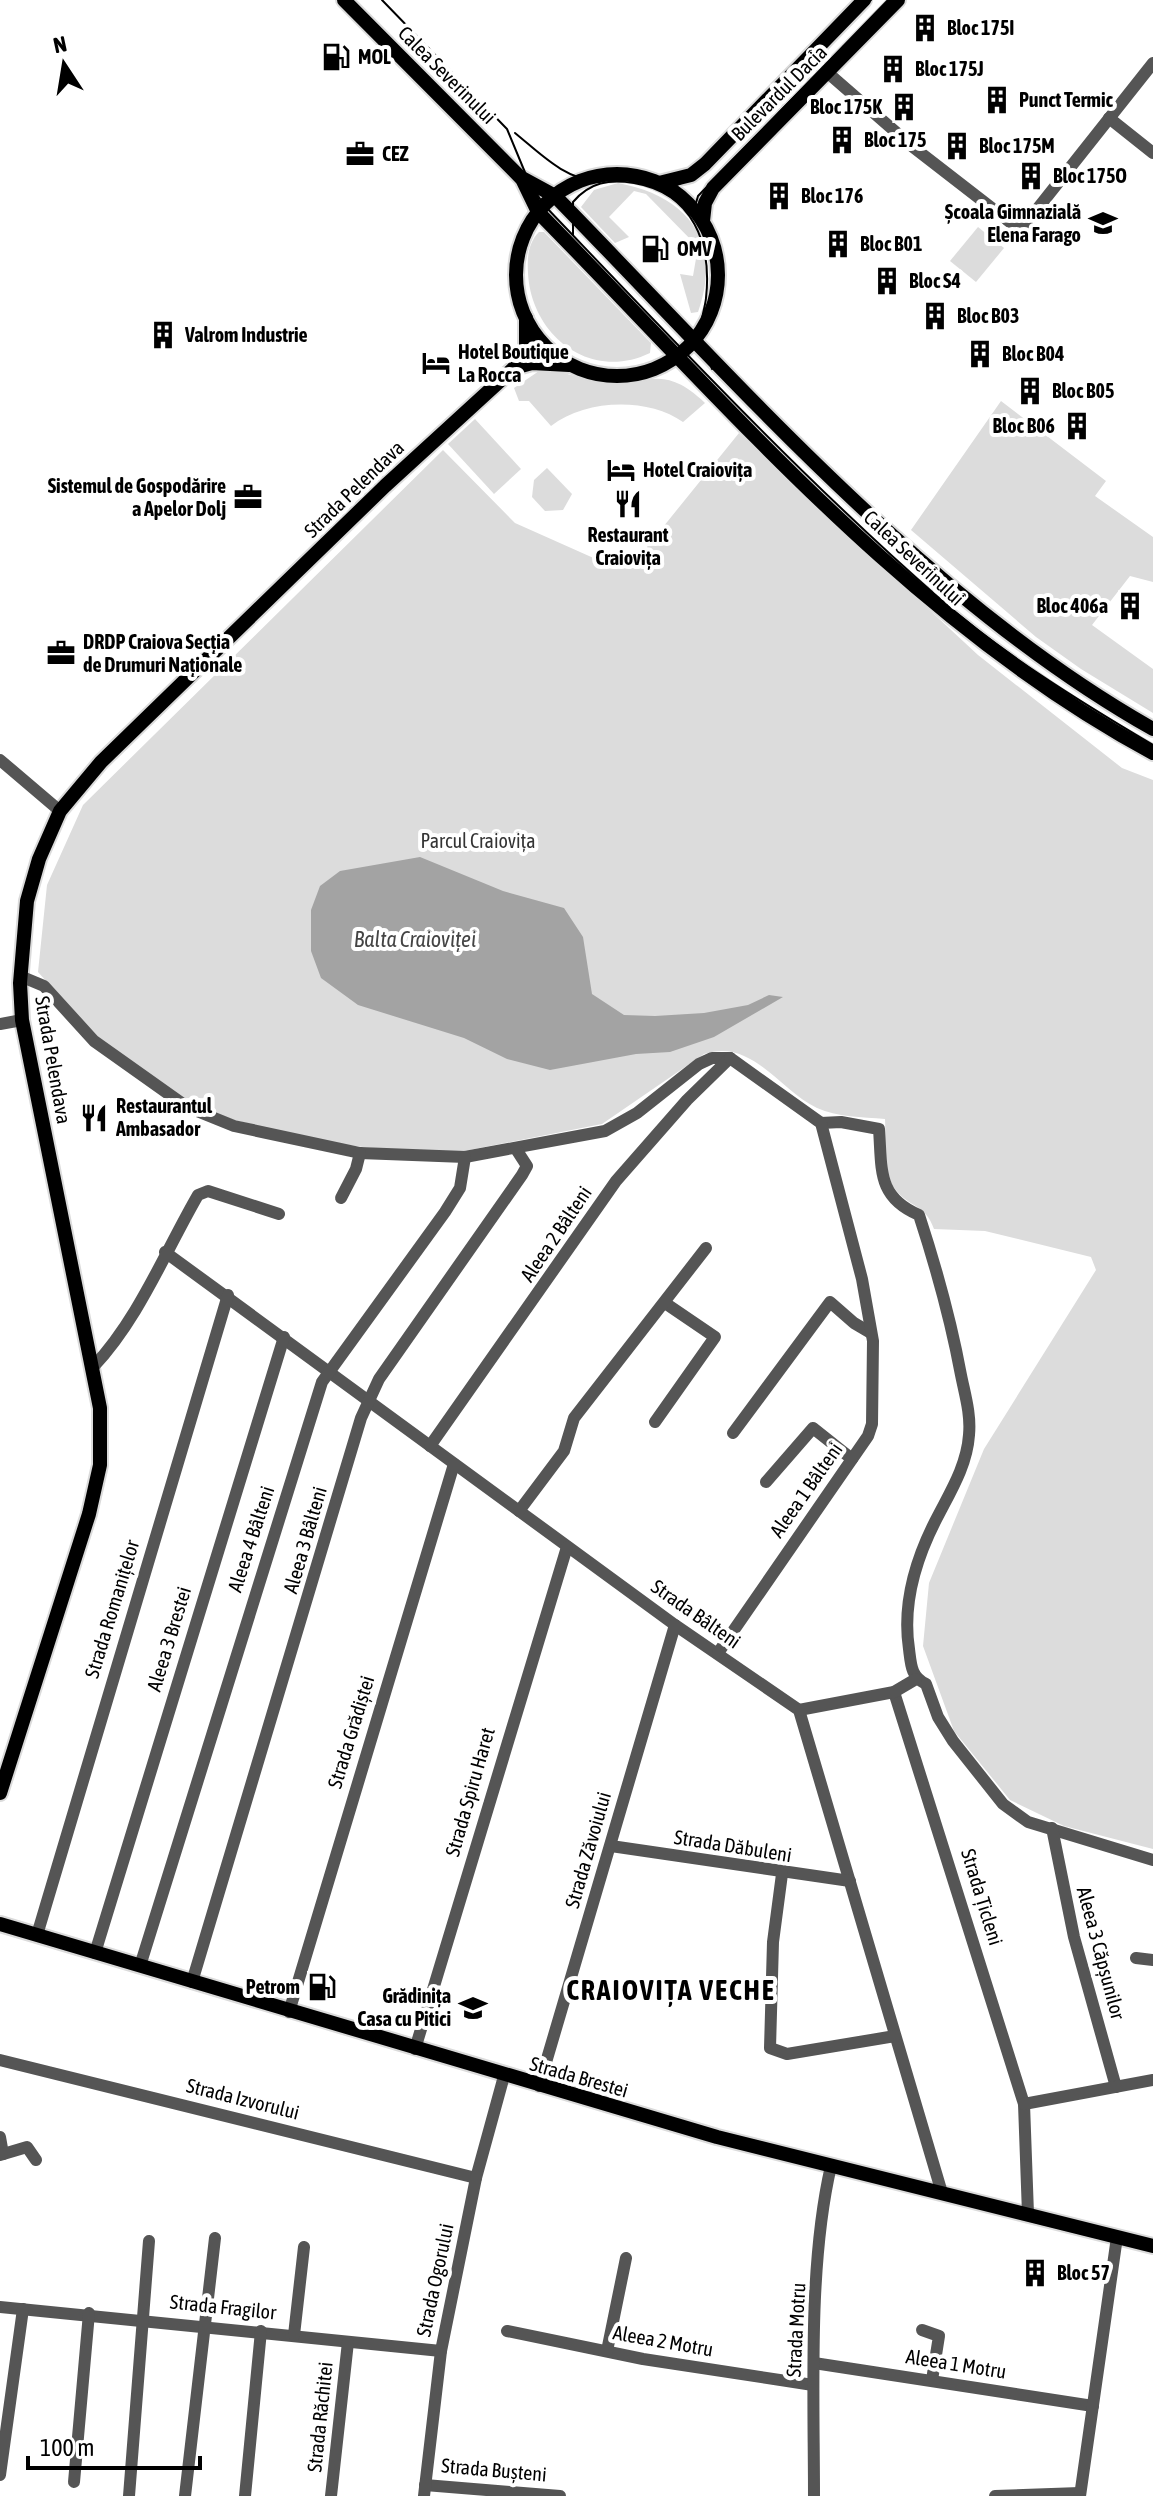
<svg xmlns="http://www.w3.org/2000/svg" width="1153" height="2496" font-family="'Asap Condensed',sans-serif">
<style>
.green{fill:#dcdcdc}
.water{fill:#a3a3a3}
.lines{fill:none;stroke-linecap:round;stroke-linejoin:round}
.major-casing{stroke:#dbdbdb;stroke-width:18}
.minor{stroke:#555;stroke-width:12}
.major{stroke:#000;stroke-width:14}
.tram{stroke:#000;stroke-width:2}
.labels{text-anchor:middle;stroke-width:8;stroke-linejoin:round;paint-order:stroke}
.poi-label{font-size:20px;font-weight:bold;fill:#000;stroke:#fff;text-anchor:start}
.street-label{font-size:20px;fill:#000;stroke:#fff}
.park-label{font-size:20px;fill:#333;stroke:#fff}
.water-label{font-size:22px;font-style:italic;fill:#444;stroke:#fff}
.district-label{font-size:28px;font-weight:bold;letter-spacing:2px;fill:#000;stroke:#fff}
</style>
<rect width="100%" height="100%" fill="#fff"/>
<g class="green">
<path d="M 618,183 C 688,196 723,241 698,312 L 691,313 L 680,274 L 693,276 L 698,247 L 646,194 L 634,191 L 609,217 L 629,237 L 615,243 L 581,207 L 594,190 Z"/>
<polygon points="978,227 1004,248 976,282 950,261"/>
<path d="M 539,232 L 544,232 L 651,343 L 650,353 C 590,382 531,335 528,273 C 527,258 528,243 539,232 Z"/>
<path d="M 542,369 C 563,371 583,380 604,381 C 652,384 665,365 705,403 L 683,422 C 648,397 585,399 551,426 L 529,401 L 519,401 L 514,388 Z"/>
<polygon points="1001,401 1106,481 1095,496 1153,537 1153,582 1130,576 1092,625 1153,669 1153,713 1081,669 1036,637 911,530"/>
<polygon points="475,419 521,469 494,494 448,444"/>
<path d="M 739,433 L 978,655 L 1122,768 L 1153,780 L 1153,1849 L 1064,1826 L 1010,1800 L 954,1731 L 923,1646 L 929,1583 L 984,1449 L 1096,1270 L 1091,1257 L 985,1231 L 934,1229 C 925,1203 909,1208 895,1189 C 883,1172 886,1139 885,1119 C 862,1117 837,1117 817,1108 C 779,1090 752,1038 704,1054 L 602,1124 L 464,1151 L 417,1152 L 363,1147 L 325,1142 L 234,1120 L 189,1103 L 95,1036 L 38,972 L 47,885 L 83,805 L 443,450 L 515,523 L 598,560 L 634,563 Z"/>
<polygon points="547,468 572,494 563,510 545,511 532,497 534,480"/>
</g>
<polygon class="water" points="420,857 503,891 564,908 583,937 592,994 624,1015 655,1016 704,1013 748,1005 769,995 783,997 714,1037 670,1052 636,1054 550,1070 507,1059 464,1038 358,1005 321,978 311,951 311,910 320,886 340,871"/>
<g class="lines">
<defs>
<g id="major">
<path d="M 344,0 L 520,177 L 555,196 C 736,381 926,601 1153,729"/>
<circle cx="617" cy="275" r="101"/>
<path d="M 522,179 L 538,212 C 729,406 910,622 1153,753"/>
<polyline points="659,183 691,175 705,164 864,0"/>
<polyline points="703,221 705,203 713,188 898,0"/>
<polyline points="514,368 532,363 569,365"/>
<polyline points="0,1793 89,1514 100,1465 100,1408 22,1020 20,983 27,901 39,859 60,811 101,762 385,486 514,368 526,348 526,318"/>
<polyline points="0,1924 717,2137 1153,2246"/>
</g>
</defs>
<use href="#major" class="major-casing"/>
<g class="minor">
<polyline points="828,73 913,147 1015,226 1023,227 1153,63"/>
<polyline points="1109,118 1153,153"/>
<polyline points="0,760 60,811"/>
<polyline points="20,976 44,986 94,1041 187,1107 234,1126 360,1153 465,1157 605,1131 637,1113 699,1064 712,1058 730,1058"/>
<polyline points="0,1024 22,1020"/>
<path d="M 821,1123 L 841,1122 L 879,1129 C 882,1170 877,1197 919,1215 C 936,1267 951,1321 961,1375 C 965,1395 971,1414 969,1435 C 967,1464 952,1489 939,1514 C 917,1555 902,1603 909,1649 C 911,1665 911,1677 926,1684 L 938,1717 L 953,1741 L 1003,1804 L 1028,1822 L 1153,1860"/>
<polyline points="341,1198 356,1169 360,1153"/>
<polyline points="165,1252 675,1625 799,1710 942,2193"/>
<path d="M 93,1367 C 138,1320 165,1252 198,1195 L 208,1191 L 279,1214"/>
<polyline points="655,1422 715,1337 665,1303"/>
<polyline points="733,1433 830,1302 854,1323 871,1333"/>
<polyline points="430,1446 616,1181 687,1100 730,1058"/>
<polyline points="766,1482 813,1428 852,1459"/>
<polyline points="519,1511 564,1451 574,1418 706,1248"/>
<polyline points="718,1653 868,1436 872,1424 873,1341 862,1279 821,1123 730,1058"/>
<polyline points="894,1692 1024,2104 1028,2214"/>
<polyline points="799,1710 894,1692 916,1679"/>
<polyline points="1052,1828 1074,1937 1116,2087"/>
<polyline points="611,1846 850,1881"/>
<polyline points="782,1874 773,1942 770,2048 787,2054 895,2036"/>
<polyline points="37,1935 228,1295"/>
<polyline points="95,1953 284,1337"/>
<polyline points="1136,1958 1153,1960"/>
<polyline points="140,1966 322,1382 445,1212 460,1188 465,1157"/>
<polyline points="192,1982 361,1418 379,1379 522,1175 527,1166 516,1149"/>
<polyline points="289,2012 454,1464"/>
<polyline points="415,2049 567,1547"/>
<polyline points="0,2060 476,2178"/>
<polyline points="539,2086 675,1625"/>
<polyline points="1024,2104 1153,2080"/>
<polyline points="0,2137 3,2154"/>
<polyline points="0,2155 27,2147 36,2160"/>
<polyline points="0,2307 441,2351"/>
<polyline points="922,2330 939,2336 932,2380"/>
<polyline points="507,2331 643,2359 813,2385"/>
<polyline points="294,2335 304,2247"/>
<polyline points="607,2351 626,2258"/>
<polyline points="814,2363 1093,2406"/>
<polyline points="0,2475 23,2309"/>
<polyline points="74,2482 89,2313"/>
<polyline points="425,2485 560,2496"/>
<polyline points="129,2496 149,2241"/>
<polyline points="185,2496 215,2238"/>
<polyline points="245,2496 261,2331"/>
<polyline points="331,2496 348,2342"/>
<polyline points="424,2496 441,2351 476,2178 504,2076"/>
<path d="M 814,2496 C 814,2393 808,2265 831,2166"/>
<polyline points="995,2496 1080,2493"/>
<polyline points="1080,2496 1117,2237"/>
</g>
<use href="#major" class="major"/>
<g class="tram">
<path d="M 382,0 L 507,129 L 529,182 L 544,205 C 672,339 800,476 939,598 C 1004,655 1079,701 1153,745"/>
<path d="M 515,133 C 542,155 564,179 600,182"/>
<polyline points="656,187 669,188 696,177 871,0"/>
<polyline points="697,223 694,210 698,196 888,0"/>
<path d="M 573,235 L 573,202 C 590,182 609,179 634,183 C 693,193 712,244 706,298 C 705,309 699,324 701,334 C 702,345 709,358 712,369"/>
</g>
</g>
<defs>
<symbol id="building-bare" viewBox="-9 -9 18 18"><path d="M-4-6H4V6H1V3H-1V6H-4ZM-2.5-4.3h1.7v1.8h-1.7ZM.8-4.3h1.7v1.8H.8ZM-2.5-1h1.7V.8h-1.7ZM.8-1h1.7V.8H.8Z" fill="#000" stroke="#fff" stroke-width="2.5" paint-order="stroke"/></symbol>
<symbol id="fuel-bare" viewBox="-9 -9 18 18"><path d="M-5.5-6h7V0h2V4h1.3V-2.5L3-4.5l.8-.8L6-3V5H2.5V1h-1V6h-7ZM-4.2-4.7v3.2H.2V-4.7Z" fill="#000" stroke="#fff" stroke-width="2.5" paint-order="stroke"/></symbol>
<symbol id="office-bare" viewBox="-9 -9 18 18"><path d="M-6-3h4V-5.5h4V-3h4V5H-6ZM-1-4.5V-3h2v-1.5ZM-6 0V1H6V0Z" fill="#000" stroke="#fff" stroke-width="2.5" paint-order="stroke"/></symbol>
<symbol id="school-bare" viewBox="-9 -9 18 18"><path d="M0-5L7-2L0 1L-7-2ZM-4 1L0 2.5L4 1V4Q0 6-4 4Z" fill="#000" stroke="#fff" stroke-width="2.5" paint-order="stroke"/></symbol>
<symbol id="hotel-bare" viewBox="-9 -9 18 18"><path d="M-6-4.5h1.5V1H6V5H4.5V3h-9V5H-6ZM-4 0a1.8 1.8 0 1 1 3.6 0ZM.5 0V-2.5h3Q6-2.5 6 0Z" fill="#000" stroke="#fff" stroke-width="2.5" paint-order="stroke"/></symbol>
<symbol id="restaurant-bare" viewBox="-9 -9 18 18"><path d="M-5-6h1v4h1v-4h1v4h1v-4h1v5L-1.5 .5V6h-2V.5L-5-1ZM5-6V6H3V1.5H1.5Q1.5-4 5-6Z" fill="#000" stroke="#fff" stroke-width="2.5" paint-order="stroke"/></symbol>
</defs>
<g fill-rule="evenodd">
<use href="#building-bare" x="905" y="8" width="40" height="40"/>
<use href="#fuel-bare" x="316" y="37" width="40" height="40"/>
<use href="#building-bare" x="873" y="49" width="40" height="40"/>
<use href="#building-bare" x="977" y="80" width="40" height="40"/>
<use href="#building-bare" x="884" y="87" width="40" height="40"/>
<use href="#building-bare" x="822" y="120" width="40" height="40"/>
<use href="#building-bare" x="937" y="126" width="40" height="40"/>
<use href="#office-bare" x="340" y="134" width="40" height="40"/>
<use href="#building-bare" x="1011" y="156" width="40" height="40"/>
<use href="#building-bare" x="759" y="176" width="40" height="40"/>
<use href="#school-bare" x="1083" y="203" width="40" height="40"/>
<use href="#building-bare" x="818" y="224" width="40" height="40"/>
<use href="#fuel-bare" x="635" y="229" width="40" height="40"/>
<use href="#building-bare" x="867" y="261" width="40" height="40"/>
<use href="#building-bare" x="915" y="296" width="40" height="40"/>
<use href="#building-bare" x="143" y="315" width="40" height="40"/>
<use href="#building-bare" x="960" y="334" width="40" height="40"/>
<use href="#hotel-bare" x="416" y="343" width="40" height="40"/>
<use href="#building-bare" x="1010" y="371" width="40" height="40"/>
<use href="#building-bare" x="1057" y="406" width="40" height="40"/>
<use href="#hotel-bare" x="601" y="450" width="40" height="40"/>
<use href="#office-bare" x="228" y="477" width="40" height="40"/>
<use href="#restaurant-bare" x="608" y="484" width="40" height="40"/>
<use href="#building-bare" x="1110" y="586" width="40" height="40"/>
<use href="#office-bare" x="41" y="633" width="40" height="40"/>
<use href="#restaurant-bare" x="74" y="1098" width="40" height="40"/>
<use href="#fuel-bare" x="302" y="1967" width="40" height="40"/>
<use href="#school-bare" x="453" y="1988" width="40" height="40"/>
<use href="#building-bare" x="1015" y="2253" width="40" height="40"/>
</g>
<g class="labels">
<g class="poi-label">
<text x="947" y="35">Bloc 175I</text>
<text x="358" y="64">MOL</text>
<text x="915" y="76">Bloc 175J</text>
<text x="1019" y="107">Punct Termic</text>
<text x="882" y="114" text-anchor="end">Bloc 175K</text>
<text x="864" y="147">Bloc 175</text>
<text x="979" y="153">Bloc 175M</text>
<text x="382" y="161">CEZ</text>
<text x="1053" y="183">Bloc 175O</text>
<text x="801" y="203">Bloc 176</text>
<text x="1081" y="219" text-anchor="end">Școala Gimnazială<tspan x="1081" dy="23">Elena Farago</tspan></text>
<text x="860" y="251">Bloc B01</text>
<text x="677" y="256">OMV</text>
<text x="909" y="288">Bloc S4</text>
<text x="957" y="323">Bloc B03</text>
<text x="185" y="342">Valrom Industrie</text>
<text x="458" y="359">Hotel Boutique<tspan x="458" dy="23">La Rocca</tspan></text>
<text x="1002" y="361">Bloc B04</text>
<text x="1052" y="398">Bloc B05</text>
<text x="1055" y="433" text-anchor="end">Bloc B06</text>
<text x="643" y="477">Hotel Craiovița</text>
<text x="226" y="493" text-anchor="end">Sistemul de Gospodărire<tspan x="226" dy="23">a Apelor Dolj</tspan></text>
<text x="628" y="542" text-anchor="middle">Restaurant<tspan x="628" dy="23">Craiovița</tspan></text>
<text x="1108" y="613" text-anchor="end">Bloc 406a</text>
<text x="83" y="649">DRDP Craiova Secția<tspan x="83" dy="23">de Drumuri Naționale</tspan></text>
<text x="116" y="1113">Restaurantul<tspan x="116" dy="23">Ambasador</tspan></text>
<text x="300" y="1994" text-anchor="end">Petrom</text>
<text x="451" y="2003" text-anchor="end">Grădinița<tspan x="451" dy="23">Casa cu Pitici</tspan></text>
<text x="1057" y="2280">Bloc 57</text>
</g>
<g class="street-label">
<text transform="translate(447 75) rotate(45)" y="7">Calea Severinului</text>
<text transform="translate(779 93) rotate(-45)" y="7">Bulevardul Dacia</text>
<text transform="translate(354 489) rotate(-44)" y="7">Strada Pelendava</text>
<text transform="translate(914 558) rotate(43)" y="7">Calea Severinului</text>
<text transform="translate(53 1060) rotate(80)" y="7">Strada Pelendava</text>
<text transform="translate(556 1234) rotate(-56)" y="7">Aleea 2 Bâlteni</text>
<text transform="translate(806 1490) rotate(-55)" y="7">Aleea 1 Bâlteni</text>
<text transform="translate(251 1539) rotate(-72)" y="7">Aleea 4 Bâlteni</text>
<text transform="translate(305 1540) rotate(-74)" y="7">Aleea 3 Bâlteni</text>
<text transform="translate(112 1609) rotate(-73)" y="7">Strada Romanițelor</text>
<text transform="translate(696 1614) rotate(35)" y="7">Strada Bâlteni</text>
<text transform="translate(169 1639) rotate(-73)" y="7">Aleea 3 Brestei</text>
<text transform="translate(351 1732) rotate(-73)" y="7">Strada Grădiștei</text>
<text transform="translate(470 1792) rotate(-74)" y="7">Strada Spiru Haret</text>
<text transform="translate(733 1846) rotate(9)" y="7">Strada Dăbuleni</text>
<text transform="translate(588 1850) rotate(-74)" y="7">Strada Zăvoiului</text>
<text transform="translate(982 1897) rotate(73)" y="7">Strada Țicleni</text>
<text transform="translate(1101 1953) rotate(75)" y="7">Aleea 3 Căpșunilor</text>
<text transform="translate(579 2077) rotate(16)" y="7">Strada Brestei</text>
<text transform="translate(243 2099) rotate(14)" y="7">Strada Izvorului</text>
<text transform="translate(435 2280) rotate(-78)" y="7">Strada Ogorului</text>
<text transform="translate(223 2307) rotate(6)" y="7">Strada Fragilor</text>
<text transform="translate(796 2330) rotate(-87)" y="7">Strada Motru</text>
<text transform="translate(663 2341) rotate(10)" y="7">Aleea 2 Motru</text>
<text transform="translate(956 2364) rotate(9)" y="7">Aleea 1 Motru</text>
<text transform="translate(320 2417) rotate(-84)" y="7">Strada Răchitei</text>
<text transform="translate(494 2470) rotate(5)" y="7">Strada Bușteni</text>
</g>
<g class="park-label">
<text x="478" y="848">Parcul Craiovița</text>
</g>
<g class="water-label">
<text x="415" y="947">Balta Craioviței</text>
</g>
<g class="district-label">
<text x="671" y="2000">CRAIOVIȚA VECHE</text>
</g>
</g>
<g transform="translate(64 64) rotate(348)" stroke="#ffffff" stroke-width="6" paint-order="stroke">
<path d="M0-6L14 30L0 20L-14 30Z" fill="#000000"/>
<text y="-12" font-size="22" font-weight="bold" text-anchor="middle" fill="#000000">N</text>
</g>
<path d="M28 2456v12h172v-12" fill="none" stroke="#000000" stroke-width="4"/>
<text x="40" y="2456" font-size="24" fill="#000000" stroke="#ffffff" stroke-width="6" paint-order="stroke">100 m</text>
</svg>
